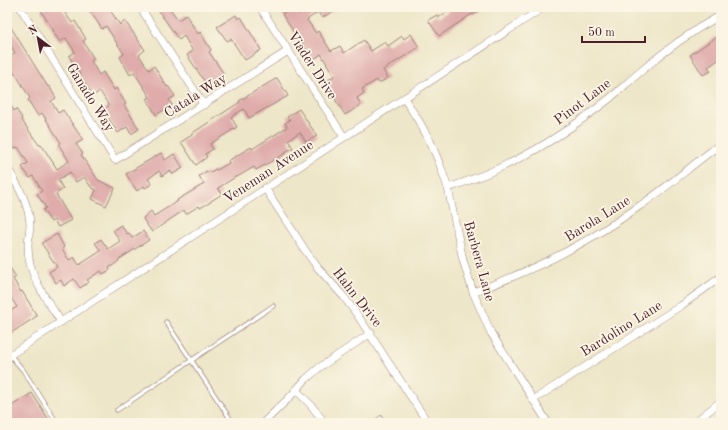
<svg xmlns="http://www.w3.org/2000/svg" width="728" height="430" font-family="'Old Standard TT',serif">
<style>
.building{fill:#dfacab}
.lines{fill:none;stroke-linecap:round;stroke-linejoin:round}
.lane-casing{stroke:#9c827a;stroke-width:5}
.street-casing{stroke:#9c827a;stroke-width:8}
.lane{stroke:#fff;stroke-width:3.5}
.street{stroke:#fff;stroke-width:7}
.labels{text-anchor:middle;stroke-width:3.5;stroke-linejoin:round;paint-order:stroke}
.street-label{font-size:14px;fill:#4a1f2b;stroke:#fcf5e5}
</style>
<rect width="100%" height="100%" fill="#fcf5e5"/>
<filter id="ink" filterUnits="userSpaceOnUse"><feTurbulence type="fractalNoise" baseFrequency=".025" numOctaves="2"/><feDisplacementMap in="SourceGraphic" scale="8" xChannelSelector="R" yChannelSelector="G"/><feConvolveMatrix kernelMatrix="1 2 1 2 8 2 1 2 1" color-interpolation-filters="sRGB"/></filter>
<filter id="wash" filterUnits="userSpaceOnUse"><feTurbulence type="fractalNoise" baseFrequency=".012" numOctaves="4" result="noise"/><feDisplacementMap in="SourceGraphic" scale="16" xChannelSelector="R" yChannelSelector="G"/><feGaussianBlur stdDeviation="0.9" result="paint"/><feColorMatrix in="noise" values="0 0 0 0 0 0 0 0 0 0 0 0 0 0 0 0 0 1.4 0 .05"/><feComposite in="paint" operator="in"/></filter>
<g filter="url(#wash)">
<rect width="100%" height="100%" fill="#ede6c8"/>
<g id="blocks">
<g class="building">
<polygon points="47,7 61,7 72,23 75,21 86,39 83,41 94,59 91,61 99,75 103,72 114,90 116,88 126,104 124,105 139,129 131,134 127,127 118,133 103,110 109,106 100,91 93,96 69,56 75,52 66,38 60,42 53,32 54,31 41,11"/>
<polygon points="97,7 108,7 120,25 125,21 145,50 139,55 149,70 154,66 167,87 168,86 175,96 169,100 172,105 156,115 147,99 150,97 134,72 130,75 120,57 124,54 106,26 102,29 90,11"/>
<polygon points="156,7 169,7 178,20 186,15 198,34 200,32 211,50 209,52 224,74 207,85 187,55 193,51 184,36 179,40"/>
<polygon points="293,7 295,7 299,14 311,7 339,7 322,18 318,12 307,20 316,33 318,31 331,51 340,46 344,53 364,40 371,51 385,42 388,46 402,36 404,39 411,34 419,47 383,70 388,78 379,83 377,80 362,89 364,93 357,98 361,105 345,115 328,88 331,86 327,81 334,76 321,54 313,60 300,39 299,40 282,14"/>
<polygon points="455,7 486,7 473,15 472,14 439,36 428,20 437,15 438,18"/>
<polygon points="236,15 238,19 241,17 261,50 245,60 231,39 227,41 217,27"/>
<polygon points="7,21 48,87 49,86 56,98 51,101 58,113 63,110 83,140 76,144 83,154 81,155 98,180 115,188 106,206 92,199 96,190 91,187 84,177 76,182 70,172 58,180 63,189 56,194 71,220 58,227 54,220 51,222 43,210 46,208 37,194 42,191 33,176 30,178 22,167 28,163 18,147 15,149 12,144 9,145 7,142 7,99 14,111 16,109 22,118 21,119 32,135 39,145 41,144 57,169 69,161 59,145 61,143 42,113 38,116 28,100 30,98 15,73 12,75 7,66 7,59 15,53 7,39"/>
<polygon points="716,37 721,45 721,58 708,67 711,71 703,75 690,55"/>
<polygon points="277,78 288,96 249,118 244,109 231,117 237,127 210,144 213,149 205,154 207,157 196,165 181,142 192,135 191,134 240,102 239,101"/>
<polygon points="299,109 317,136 306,142 300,132 288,140 293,148 285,152 286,153 256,170 254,167 237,177 237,176 218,188 222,194 211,201 211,202 200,208 199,206 186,214 184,210 152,232 143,219 144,217 151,211 154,216 178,201 177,200 204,184 199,176 207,171 208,173 216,169 217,170 229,163 228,161 251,147 252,149 287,127 285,123 290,120 287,117"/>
<polygon points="161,153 165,160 174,154 183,168 173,174 170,170 162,176 159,171 148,179 152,184 145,188 144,186 137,191 126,174"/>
<polygon points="121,225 127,234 129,233 132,238 143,231 149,240 118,260 119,261 109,268 110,270 103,274 101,271 87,280 89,282 80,288 74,279 64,286 61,280 56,283 49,272 57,267 42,244 43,242 57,234 64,247 62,249 69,260 74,257 79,265 101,251 95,243 101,239 108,249 120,241 113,230"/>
<polygon points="7,263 16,277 13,279 21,292 22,291 37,316 11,333 7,327 7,313 17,307 7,292"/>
<polygon points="32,393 51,423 7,423 7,409"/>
</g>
</g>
</g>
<g filter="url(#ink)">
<use href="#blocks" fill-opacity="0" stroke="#9c827a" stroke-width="1"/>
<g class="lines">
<defs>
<g id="lane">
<polyline points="166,322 233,423"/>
<polyline points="10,355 23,370 57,423"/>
<polyline points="117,410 273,306"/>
<polyline points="374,423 381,418"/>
</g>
<g id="street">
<polyline points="20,7 115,160 288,51"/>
<polyline points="140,7 204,105"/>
<polyline points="260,7 344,137"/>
<polyline points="404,98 420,123 431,143 440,165 448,188 463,260 473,292 491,333 548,423"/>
<path d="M 7,167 C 17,184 29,203 30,224 C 30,231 28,239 28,246 C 28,252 29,259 30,264 C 36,286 49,303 61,322"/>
<polyline points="265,188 305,250 318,268 344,297 358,316 428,423"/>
<path d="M 448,188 C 472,180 495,171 518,159 C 550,143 581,121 609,99 C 619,91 629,81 639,73 C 664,51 692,31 721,15"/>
<path d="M 473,292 C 533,271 590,242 641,205 C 669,186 694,163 721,144"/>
<polyline points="7,357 544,7"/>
<polyline points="296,390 310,404 325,423"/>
<polyline points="533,400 682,305 721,277"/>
<polyline points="263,423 288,399 306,379 320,367 371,333"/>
<polyline points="694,423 721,401"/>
</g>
</defs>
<use href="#lane" class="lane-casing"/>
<use href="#street" class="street-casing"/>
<use href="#lane" class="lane"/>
<use href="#street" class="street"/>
</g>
</g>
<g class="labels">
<g class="street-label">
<text transform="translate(313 65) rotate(57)" y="5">Viader Drive</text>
<text transform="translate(195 95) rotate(-32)" y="5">Catala Way</text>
<text transform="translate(91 97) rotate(58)" y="5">Ganado Way</text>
<text transform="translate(582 101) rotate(-37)" y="5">Pinot Lane</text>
<text transform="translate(268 171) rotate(-33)" y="5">Veneman Avenue</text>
<text transform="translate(597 218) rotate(-32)" y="5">Barola Lane</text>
<text transform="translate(480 261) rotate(74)" y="5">Barbera Lane</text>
<text transform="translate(358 297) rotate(52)" y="5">Hahn Drive</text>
<text transform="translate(621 328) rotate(-32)" y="5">Bardolino Lane</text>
</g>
</g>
<rect width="728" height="430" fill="none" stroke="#fcf5e5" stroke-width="24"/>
<g transform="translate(38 38) rotate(328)" stroke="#fcf5e5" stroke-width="3" paint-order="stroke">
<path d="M0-3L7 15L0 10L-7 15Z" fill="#4a1f2b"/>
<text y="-6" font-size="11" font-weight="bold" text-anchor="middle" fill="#4a1f2b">N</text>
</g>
<path d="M582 36v6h63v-6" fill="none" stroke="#4a1f2b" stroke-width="2"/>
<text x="588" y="36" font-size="12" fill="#4a1f2b" stroke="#fcf5e5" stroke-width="3" paint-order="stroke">50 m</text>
</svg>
